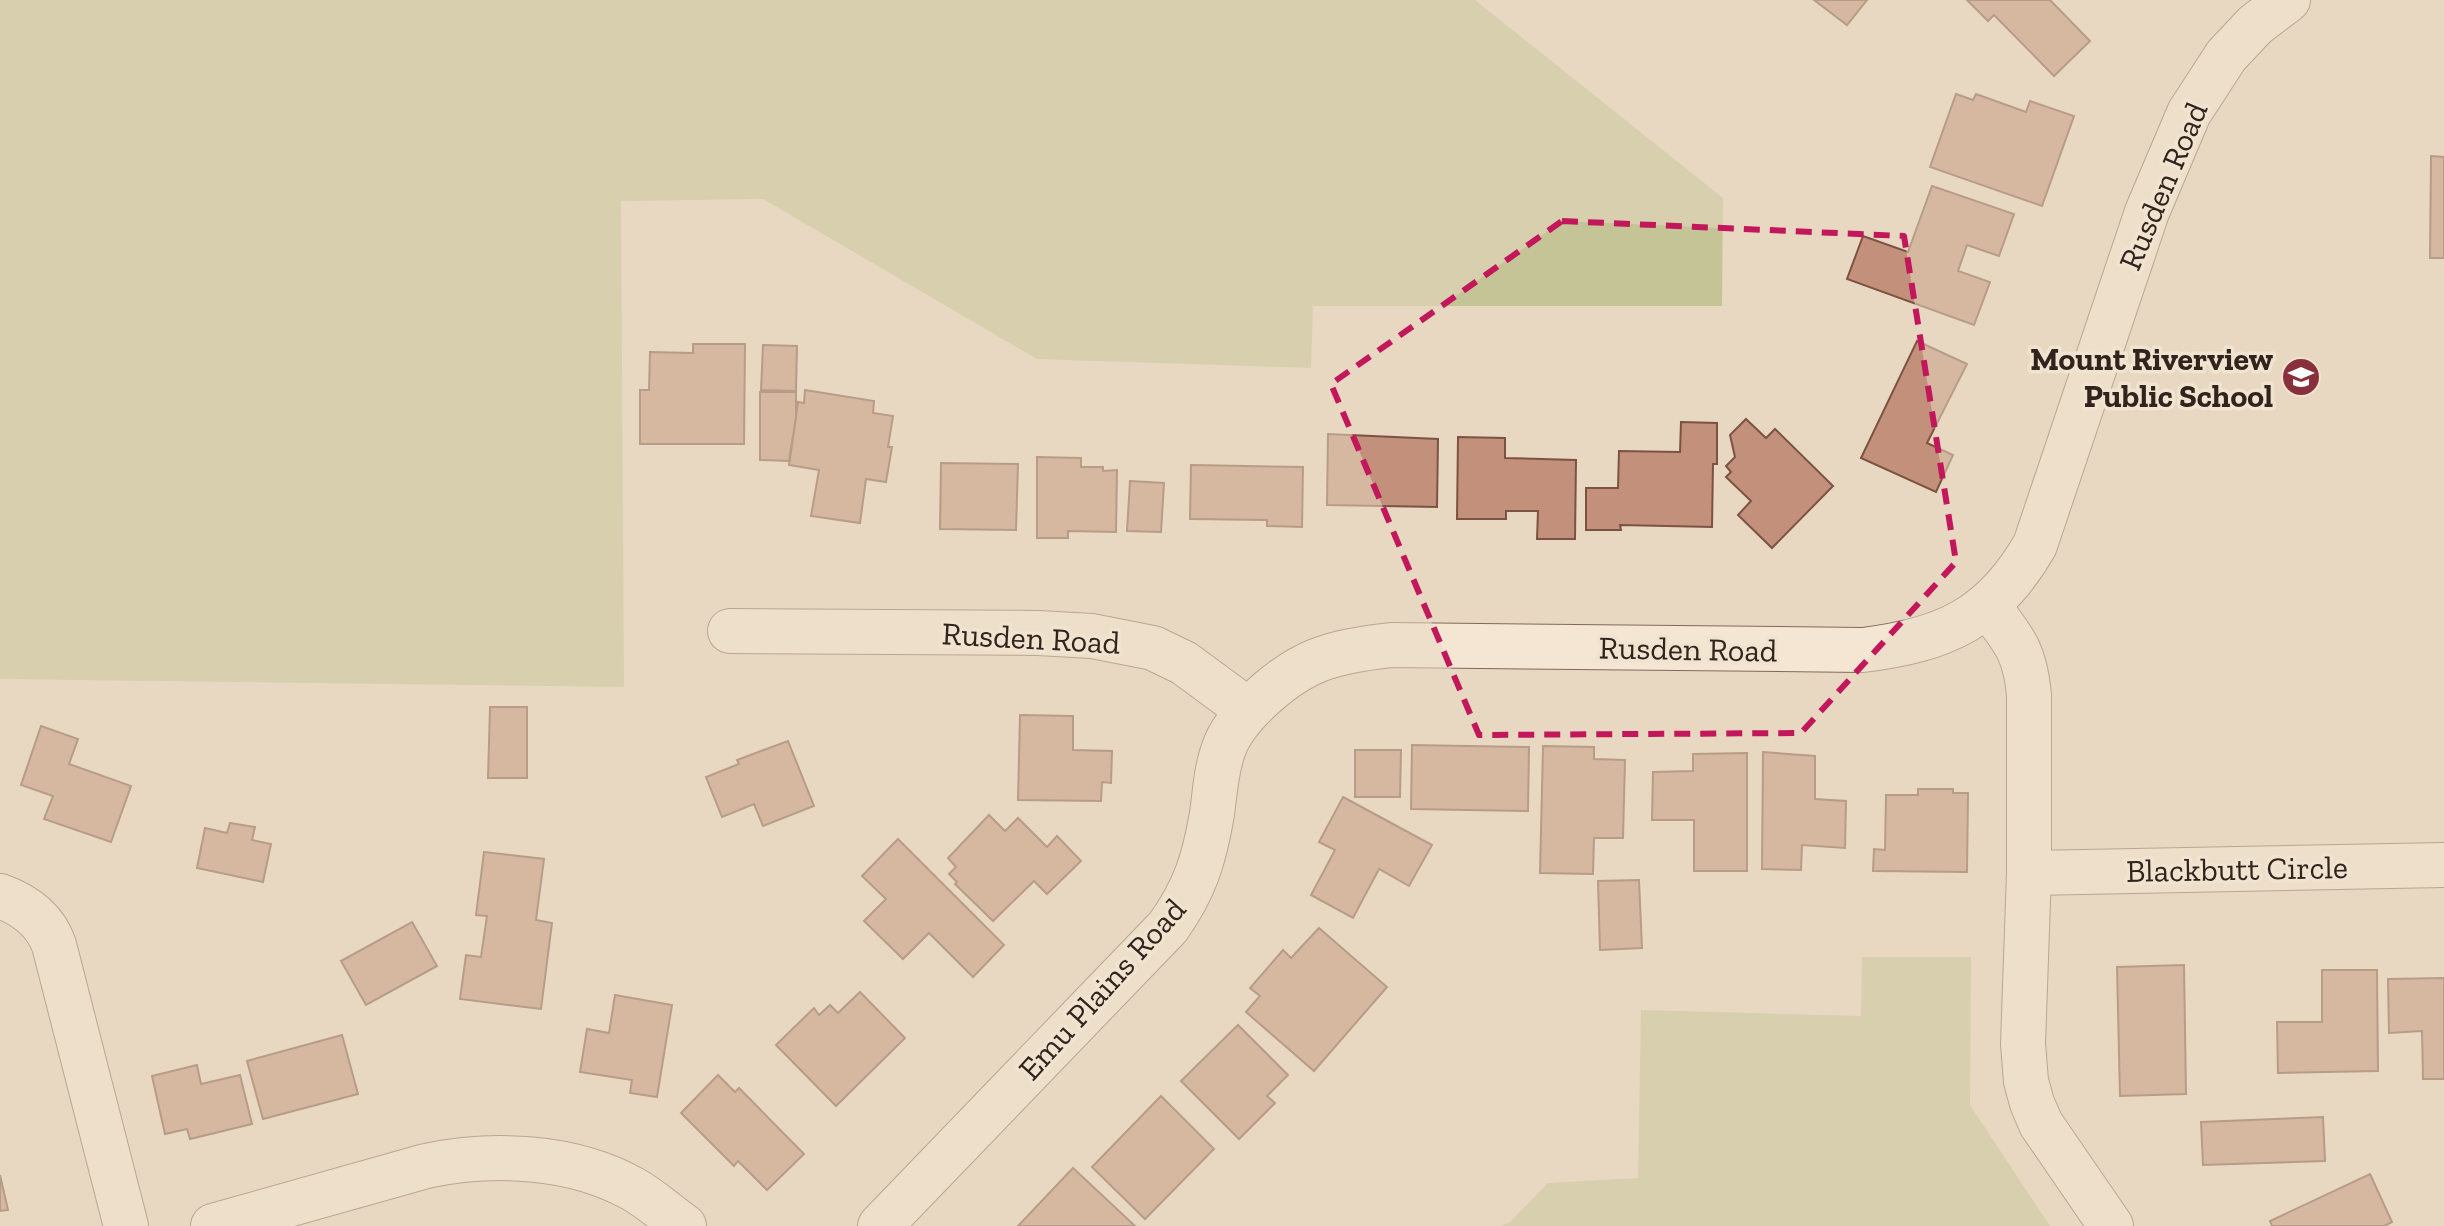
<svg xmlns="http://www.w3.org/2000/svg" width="2444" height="1226" font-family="'Zilla Slab',serif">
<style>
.green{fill:#c4c496}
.building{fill:#c2907b;stroke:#7c5343;stroke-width:2}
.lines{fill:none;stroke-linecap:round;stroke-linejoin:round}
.minor-casing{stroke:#7f6a5b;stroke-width:46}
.minor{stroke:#f4e6d3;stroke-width:44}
.marked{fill:none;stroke:#c2185b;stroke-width:6;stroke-dasharray:16 10;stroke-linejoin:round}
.labels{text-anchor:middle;stroke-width:7;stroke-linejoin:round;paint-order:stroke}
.street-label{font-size:32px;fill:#31241d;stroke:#f0e3d0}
.poi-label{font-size:32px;font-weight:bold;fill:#31241d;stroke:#f0e3d0;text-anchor:end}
</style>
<rect width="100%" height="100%" fill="#e8d8c1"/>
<g class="green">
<polygon points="0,0 1475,0 1723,198 1722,306 1313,306 1311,368 1037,359 763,199 621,201 624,687 0,679"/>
<polygon points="1862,957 1971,957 1970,1105 2050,1226 1501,1226 1510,1222 1548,1183 1638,1178 1641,1010 1861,1016"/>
</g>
<g class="building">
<polygon points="1814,0 1867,0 1847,25"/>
<polygon points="1967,0 2050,0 2090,41 2054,76 1994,15 1988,21"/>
<polygon points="1956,94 1973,100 1976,94 2026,112 2030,101 2074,116 2042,206 1930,167"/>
<polygon points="2431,156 2444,157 2444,258 2430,258"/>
<polygon points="1932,186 2014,214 1999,256 1967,245 1958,271 1990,282 1974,325 1847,279 1863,236 1908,252"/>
<polygon points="1917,341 1967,364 1927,443 1953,455 1936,492 1861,458"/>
<polygon points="693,344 745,344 744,444 640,444 640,390 649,390 650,352 693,353"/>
<polygon points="763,345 797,346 796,391 761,390"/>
<polygon points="805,390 874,401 873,413 893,416 888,447 892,447 886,482 866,479 860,523 811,516 819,470 789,465 798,402 804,403"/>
<polygon points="760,392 796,392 796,417 789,461 760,460"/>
<polygon points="1746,419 1766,438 1775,429 1833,486 1772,548 1738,515 1751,501 1726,477 1731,472 1726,466 1735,457 1730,435"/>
<polygon points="1681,422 1717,423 1717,464 1713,464 1712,527 1620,525 1621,530 1586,530 1586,488 1618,488 1619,451 1680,452"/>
<polygon points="1328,434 1438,439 1437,507 1327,505"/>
<polygon points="1458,437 1505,438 1505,458 1576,460 1575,539 1537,539 1538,511 1506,511 1506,519 1457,519"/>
<polygon points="1037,457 1081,458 1081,467 1103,467 1103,471 1117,470 1116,532 1068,531 1068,538 1037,538"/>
<polygon points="941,463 1018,464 1016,530 940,529"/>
<polygon points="1191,465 1303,467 1302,527 1267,526 1267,520 1190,519"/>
<polygon points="1130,481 1164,483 1161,532 1127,531"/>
<polygon points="490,707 527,707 527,778 488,778"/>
<polygon points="1020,715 1073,716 1073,750 1112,751 1111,783 1102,782 1101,801 1018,800"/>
<polygon points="41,726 78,739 69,764 131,786 111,842 44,819 53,796 21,785"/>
<polygon points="788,741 814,806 763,826 754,804 722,817 706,777 739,764 737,760"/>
<polygon points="1412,745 1529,747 1528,811 1411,809"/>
<polygon points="1543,746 1594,747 1594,759 1625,760 1623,838 1594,838 1593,874 1540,873"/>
<polygon points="1355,750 1401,750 1400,797 1355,797"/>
<polygon points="1763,752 1815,756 1815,799 1846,801 1845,848 1802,845 1801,870 1762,869"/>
<polygon points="1747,753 1747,871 1694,871 1694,820 1652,820 1653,772 1693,771 1693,754"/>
<polygon points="1918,789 1953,789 1953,793 1968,793 1967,872 1873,871 1874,849 1885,850 1886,795 1918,795"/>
<polygon points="1343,797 1432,845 1409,886 1379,869 1353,918 1311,895 1335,850 1319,842"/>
<polygon points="989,815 1005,831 1018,818 1047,847 1057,836 1081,861 1047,894 1034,881 993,921 955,884 957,882 949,874 956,867 948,858"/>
<polygon points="230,823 255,827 252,840 271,844 263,882 197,868 205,828 227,833"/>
<polygon points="898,839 1004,945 973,977 929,933 903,959 864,921 886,899 862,876"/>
<polygon points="484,852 544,859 536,920 552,923 541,1009 460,999 466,955 481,957 487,916 476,915"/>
<polygon points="1639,880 1642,948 1600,950 1598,881"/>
<polygon points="412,922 437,966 366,1005 341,961"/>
<polygon points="1319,928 1387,987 1314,1071 1246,1012 1260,996 1250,988 1283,950 1291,958"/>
<polygon points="2184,965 2186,1094 2120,1096 2117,967"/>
<polygon points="2322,970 2377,970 2378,1071 2278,1073 2277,1022 2322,1022"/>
<polygon points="2444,978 2444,1079 2423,1079 2422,1031 2389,1033 2388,979"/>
<polygon points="860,992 905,1038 836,1106 776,1045 814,1008 819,1015 830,1005 838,1013"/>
<polygon points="615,995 672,1005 657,1097 630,1093 632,1080 580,1072 587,1029 609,1033"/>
<polygon points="1238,1025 1288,1075 1267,1096 1275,1103 1239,1139 1181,1081"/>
<polygon points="342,1035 358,1094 263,1119 247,1061"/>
<polygon points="197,1065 201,1084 240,1075 252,1124 190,1139 187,1129 165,1134 152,1076"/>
<polygon points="718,1075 735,1092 739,1088 804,1154 767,1190 738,1161 734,1166 681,1113"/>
<polygon points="1161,1096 1214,1149 1145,1219 1092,1167"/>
<polygon points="2323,1117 2325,1161 2203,1165 2201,1122"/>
<polygon points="1073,1168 1135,1226 1018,1226"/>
<polygon points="2370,1174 2392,1222 2384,1226 2272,1226 2270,1221"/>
<polygon points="0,1175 8,1210 0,1211"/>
</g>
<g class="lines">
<defs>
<g id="minor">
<path d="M 1988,606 C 2014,640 2025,651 2029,695 L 2029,873 L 2023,1044 L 2026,1081 L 2032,1103 L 2041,1124 L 2111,1226"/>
<polyline points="730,631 1038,633 1092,636 1153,648 1184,663 1248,710"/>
<polyline points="2029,873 2444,865"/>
<path d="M 0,896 C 25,905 45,920 54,945 L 126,1226"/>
<path d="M 213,1226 L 426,1166 C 493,1152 572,1155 633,1189 C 651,1199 667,1214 684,1226"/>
<path d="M 880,1226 L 1168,927 C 1195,889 1204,860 1212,814 C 1215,792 1216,769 1224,748 C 1230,731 1242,717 1255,704 C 1300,660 1330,652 1391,645 L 1863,650 C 1945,640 1993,618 2035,545 L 2147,212 L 2189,113 L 2226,56 L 2255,25 L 2288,0"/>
</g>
</defs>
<use href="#minor" class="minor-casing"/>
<use href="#minor" class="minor"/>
</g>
<path d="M0 0H2444V1226H0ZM 1562,221 L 1904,236 L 1956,562 L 1801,733 L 1479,735 L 1331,384 Z" fill="#e8d8c1" fill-opacity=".55" fill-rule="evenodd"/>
<path class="marked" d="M 1562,221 L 1904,236 L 1956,562 L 1801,733 L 1479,735 L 1331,384 Z"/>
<defs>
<symbol id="school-disc" viewBox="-11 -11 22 22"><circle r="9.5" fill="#88313c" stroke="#f0e3d0"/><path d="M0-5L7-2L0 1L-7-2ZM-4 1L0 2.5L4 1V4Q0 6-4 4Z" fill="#fff"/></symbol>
</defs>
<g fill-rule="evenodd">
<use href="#school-disc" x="2279" y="355" width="44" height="44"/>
</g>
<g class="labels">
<g class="street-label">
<text transform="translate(2163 186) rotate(-67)" y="11">Rusden Road</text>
<text transform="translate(1031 638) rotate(3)" y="11">Rusden Road</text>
<text transform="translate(1688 649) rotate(1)" y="11">Rusden Road</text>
<text transform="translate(2237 869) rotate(-1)" y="11">Blackbutt Circle</text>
<text transform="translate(1102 989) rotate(-48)" y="11">Emu Plains Road</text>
</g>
<g class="poi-label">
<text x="2273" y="370">Mount Riverview<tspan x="2273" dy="37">Public School</tspan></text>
</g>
</g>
</svg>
